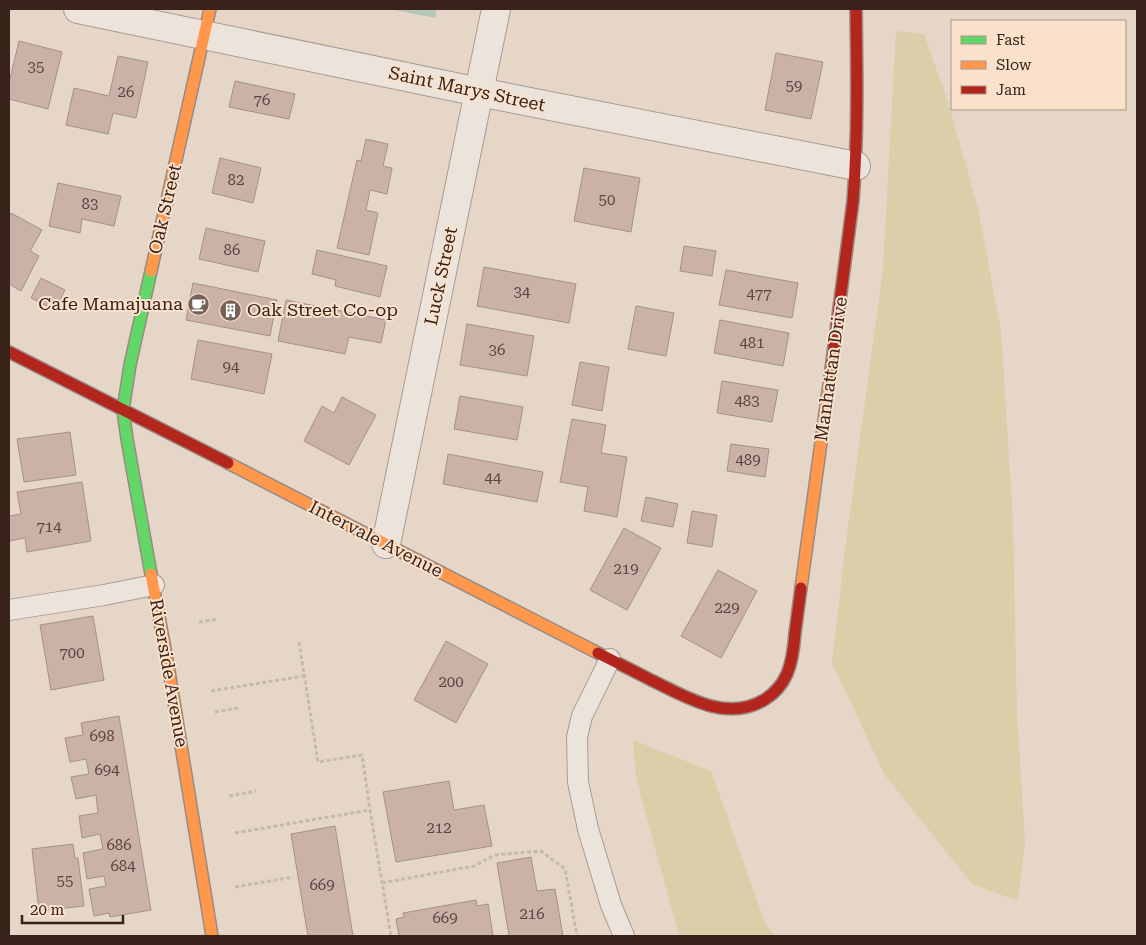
<svg xmlns="http://www.w3.org/2000/svg" width="1146" height="945" font-family="'Roboto Serif',serif">
<style>
.green{fill:#dacfa8}
.water{fill:#b5c8b7}
.building{fill:#cab2a8;stroke:#a59188}
.lines{fill:none;stroke-linecap:round;stroke-linejoin:round}
.lane-casing{stroke:#aa9b92;stroke-width:22}
.street-casing{stroke:#aa9b92;stroke-width:30}
.fast-casing{stroke:#998b82;stroke-width:14}
.slow-casing{stroke:#998b82;stroke-width:14}
.jam-casing{stroke:#998b82;stroke-width:14}
.path{stroke:#c5b9b1;stroke-width:3;stroke-dasharray:4 2.5;stroke-linecap:butt}
.lane{stroke:#ece3db;stroke-width:20}
.street{stroke:#ece3db;stroke-width:28}
.fast{stroke:#63d668;stroke-width:11}
.slow{stroke:#ff974d;stroke-width:11}
.jam{stroke:#b3261e;stroke-width:11}
.labels{text-anchor:middle;stroke-width:4;stroke-linejoin:round;paint-order:stroke}
.number-label{font-size:15px;fill:#5c463e}
.street-label{font-size:18px;fill:#38221a;stroke:#f9e1cb}
.poi-label{font-size:18px;fill:#38221a;stroke:#f9e1cb;text-anchor:end}
</style>
<rect width="100%" height="100%" fill="#e5d6c8"/>
<g class="green">
<polygon points="896,31 924,34 947,99 978,208 1001,331 1013,522 1017,715 1025,843 1018,901 972,884 884,774 832,662 846,542 883,269"/>
<polygon points="633,740 711,771 766,926 777,936 679,936 636,778"/>
</g>
<polygon class="water" points="390,9 437,9 435,18"/>
<g class="building">
<polygon points="19,41 62,52 48,109 9,99 9,83"/>
<polygon points="776,53 823,62 811,119 765,110"/>
<polygon points="118,56 148,62 136,118 113,113 108,134 66,125 74,88 109,96"/>
<polygon points="235,81 295,94 289,119 229,107"/>
<polygon points="366,139 388,144 383,166 392,168 387,194 370,190 366,210 378,213 369,255 337,248 357,160 361,161"/>
<polygon points="220,158 261,168 253,203 212,193"/>
<polygon points="584,168 640,178 631,232 574,221"/>
<polygon points="58,183 121,196 114,226 82,219 80,233 49,226"/>
<polygon points="11,213 42,230 30,251 39,256 21,291 9,284 9,217"/>
<polygon points="206,228 265,241 258,272 199,259"/>
<polygon points="684,246 716,251 712,276 680,271"/>
<polygon points="317,250 387,266 380,297 335,286 336,280 312,274"/>
<polygon points="484,267 576,284 569,323 477,306"/>
<polygon points="726,270 798,283 792,318 719,305"/>
<polygon points="41,278 65,290 55,310 31,298"/>
<polygon points="193,283 277,300 270,336 186,320"/>
<polygon points="286,300 386,320 381,343 349,337 345,354 278,341"/>
<polygon points="636,306 674,313 666,356 628,349"/>
<polygon points="720,320 789,333 783,366 714,353"/>
<polygon points="467,324 534,336 527,376 460,365"/>
<polygon points="198,340 272,354 264,394 191,379"/>
<polygon points="580,362 609,367 602,411 572,405"/>
<polygon points="722,381 778,390 772,422 717,413"/>
<polygon points="460,396 523,407 517,440 454,429"/>
<polygon points="342,397 376,415 349,465 304,441 322,406 334,413"/>
<polygon points="572,419 606,425 601,453 627,457 617,517 584,511 588,487 560,482"/>
<polygon points="70,432 76,475 24,482 17,439"/>
<polygon points="731,444 769,449 765,477 727,471"/>
<polygon points="448,454 543,472 537,502 443,484"/>
<polygon points="82,482 91,541 27,552 25,538 9,541 9,516 21,514 17,492"/>
<polygon points="646,497 678,504 673,527 641,521"/>
<polygon points="692,511 717,515 712,547 687,543"/>
<polygon points="624,528 661,548 627,610 590,590"/>
<polygon points="718,570 757,591 721,658 681,636"/>
<polygon points="93,616 104,680 51,690 40,625"/>
<polygon points="446,641 488,664 456,723 414,700"/>
<polygon points="119,716 151,910 110,917 109,913 94,916 89,889 106,886 104,876 87,879 83,853 103,849 100,834 82,838 79,816 98,813 96,795 76,799 71,777 89,774 86,759 70,762 65,738 83,735 81,723"/>
<polygon points="449,781 454,810 484,805 492,846 396,862 383,792"/>
<polygon points="335,826 353,936 308,936 291,834"/>
<polygon points="73,844 75,858 78,858 84,906 39,911 32,849"/>
<polygon points="531,857 537,891 555,889 563,936 509,936 497,863"/>
<polygon points="476,900 477,906 488,904 493,936 399,936 396,919 404,917 403,913"/>
</g>
<g class="lines">
<defs>
<g id="lane">
<polyline points="9,610 104,595 154,585"/>
<polyline points="610,659 582,716 577,737 578,782 588,829 611,905 624,936"/>
</g>
<g id="street">
<polyline points="78,9 479,92 856,166"/>
<polyline points="386,544 496,9"/>
</g>
<polyline id="fast" points="151,271 130,365 123,410 127,439 151,574"/>
<g id="slow">
<polyline points="151,271 210,9"/>
<polyline points="228,463 598,653"/>
<polyline points="151,574 168,665 212,936"/>
<polyline points="801,588 830,377"/>
</g>
<g id="jam">
<polyline points="9,352 228,463"/>
<path d="M 830,377 L 853,201 C 858,137 857,73 856,9"/>
<path d="M 598,653 C 615,662 632,670 649,679 C 684,696 726,723 764,700 C 774,694 782,685 787,674 C 792,662 794,647 795,633 C 797,618 799,603 801,588"/>
</g>
</defs>
<use href="#lane" class="lane-casing"/>
<use href="#street" class="street-casing"/>
<use href="#fast" class="fast-casing"/>
<use href="#slow" class="slow-casing"/>
<use href="#jam" class="jam-casing"/>
<g class="path">
<polyline points="199,622 218,619"/>
<polyline points="299,642 318,762 362,755 370,810 391,936"/>
<polyline points="211,691 304,676"/>
<polyline points="215,712 238,708"/>
<polyline points="229,796 256,791"/>
<polyline points="235,833 370,810"/>
<polyline points="382,883 474,866 495,855 541,851 565,869 577,936"/>
<polyline points="235,887 293,877"/>
</g>
<use href="#lane" class="lane"/>
<use href="#street" class="street"/>
<use href="#fast" class="fast"/>
<use href="#slow" class="slow"/>
<use href="#jam" class="jam"/>
</g>
<defs>
<symbol id="cafe-disc" viewBox="-11 -11 22 22"><circle r="9.5" fill="#756157" stroke="#f9e1cb"/><path d="M-5.5-4.5H6V0H3Q3 3.5 0 3.5H-2.5Q-5.5 3.5-5.5 0ZM3-3.2v2h1.7v-2ZM-6 4.5H4V6H-6Z" fill="#fff"/></symbol>
<symbol id="building-disc" viewBox="-11 -11 22 22"><circle r="9.5" fill="#756157" stroke="#f9e1cb"/><path d="M-4-6H4V6H1V3H-1V6H-4ZM-2.5-4.3h1.7v1.8h-1.7ZM.8-4.3h1.7v1.8H.8ZM-2.5-1h1.7V.8h-1.7ZM.8-1h1.7V.8H.8Z" fill="#fff"/></symbol>
</defs>
<g fill-rule="evenodd">
<use href="#cafe-disc" x="186" y="292" width="25" height="25"/>
<use href="#building-disc" x="218" y="298" width="25" height="25"/>
</g>
<g class="labels">
<g class="number-label">
<text x="36" y="72">35</text>
<text x="794" y="91">59</text>
<text x="126" y="97">26</text>
<text x="262" y="105">76</text>
<text x="236" y="185">82</text>
<text x="607" y="205">50</text>
<text x="90" y="209">83</text>
<text x="232" y="255">86</text>
<text x="522" y="297">34</text>
<text x="759" y="299">477</text>
<text x="752" y="348">481</text>
<text x="497" y="355">36</text>
<text x="231" y="372">94</text>
<text x="747" y="406">483</text>
<text x="748" y="465">489</text>
<text x="493" y="483">44</text>
<text x="49" y="532">714</text>
<text x="626" y="574">219</text>
<text x="727" y="613">229</text>
<text x="72" y="658">700</text>
<text x="451" y="687">200</text>
<text x="102" y="741">698</text>
<text x="107" y="775">694</text>
<text x="439" y="833">212</text>
<text x="119" y="850">686</text>
<text x="123" y="871">684</text>
<text x="65" y="886">55</text>
<text x="322" y="890">669</text>
<text x="532" y="919">216</text>
<text x="445" y="923">669</text>
</g>
<g class="street-label">
<text transform="translate(467 89) rotate(12)" y="6">Saint Marys Street</text>
<text transform="translate(165 209) rotate(-77)" y="6">Oak Street</text>
<text transform="translate(441 276) rotate(-78)" y="6">Luck Street</text>
<text transform="translate(831 369) rotate(-82)" y="6">Manhattan Drive</text>
<text transform="translate(376 539) rotate(27)" y="6">Intervale Avenue</text>
<text transform="translate(169 673) rotate(80)" y="6">Riverside Avenue</text>
</g>
<g class="poi-label">
<text x="183" y="310">Cafe Mamajuana</text>
<text x="247" y="316" text-anchor="start">Oak Street Co-op</text>
</g>
</g>
<rect width="1146" height="945" fill="none" stroke="#38221a" stroke-width="20"/>
<rect x="951" y="20" width="175" height="90" fill="#f9e1cb" stroke="#ac9584"/>
<rect x="961" y="36" width="25" height="8" fill="#63d668" stroke="#ac9584"/>
<text x="996" y="45" font-size="15" fill="#38221a">Fast</text>
<rect x="961" y="61" width="25" height="8" fill="#ff974d" stroke="#ac9584"/>
<text x="996" y="70" font-size="15" fill="#38221a">Slow</text>
<rect x="961" y="86" width="25" height="8" fill="#b3261e" stroke="#ac9584"/>
<text x="996" y="95" font-size="15" fill="#38221a">Jam</text>
<path d="M22 915v8h101v-8" fill="none" stroke="#38221a" stroke-width="2.5"/>
<text x="30" y="915" font-size="15" fill="#38221a" stroke="#f9e1cb" stroke-width="4" paint-order="stroke">20 m</text>
</svg>
